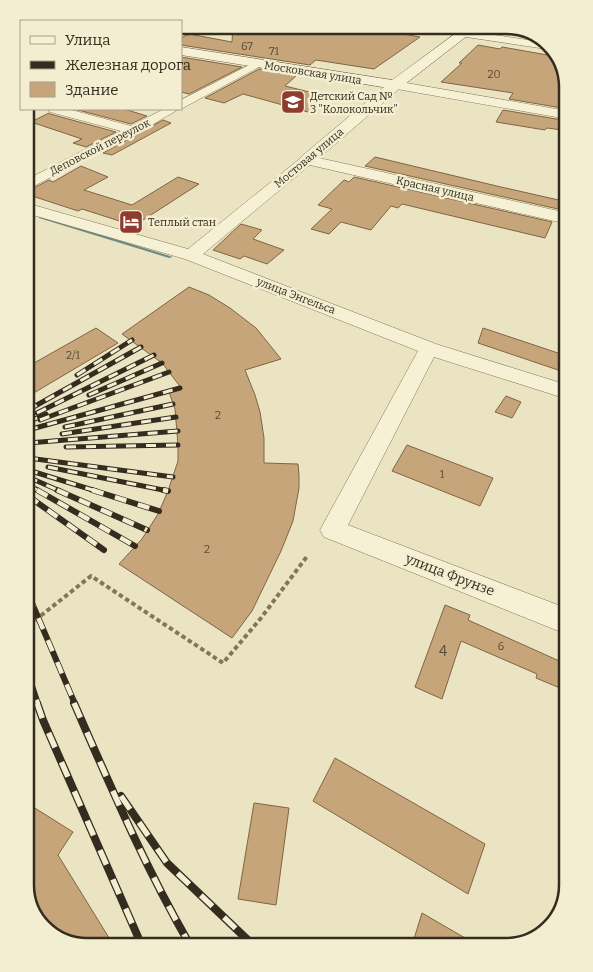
<svg xmlns="http://www.w3.org/2000/svg" width="593" height="972" viewBox="0 0 593 972" font-family="Bitter,serif">
<rect width="100%" height="100%" fill="#ebe4c2"/>
<g fill="none" stroke-linecap="round" stroke-linejoin="round">
<polygon fill="#6c8b87" fill-rule="evenodd" points="39,216 41,216 173,257 169,258 39,218"/>
</g>
<g fill="#c6a57a" stroke="#816442">
<polygon points="233,25 351,25 420,37 374,69 316,60 310,65 181,45 181,38 189,34 232,42"/>
<polygon points="478,45 500,49 502,47 559,57 562,63 562,108 509,99 513,93 441,82 462,63 459,63"/>
<polygon points="181,57 242,67 189,94 181,92"/>
<polygon points="259,69 297,75 285,86 330,97 308,112 243,94 224,103 205,98"/>
<polygon points="74,109 124,109 147,116 131,124"/>
<polygon points="503,110 562,120 562,130 547,128 545,130 496,122"/>
<polygon points="49,113 50,114 116,132 86,147 73,143 82,139 31,122"/>
<polygon points="163,120 171,123 112,155 103,153"/>
<polygon points="375,157 501,187 563,201 558,209 365,166"/>
<polygon points="81,166 108,177 84,190 132,205 178,177 199,184 140,222 138,221 132,225 82,209 78,211 26,194 26,192 49,180 53,182"/>
<polygon points="354,177 552,222 545,238 402,204 398,208 391,206 371,230 341,222 329,234 311,229 332,209 318,205 344,180 349,182"/>
<polygon points="241,224 262,230 253,239 284,250 267,264 244,256 240,259 213,250"/>
<polygon points="189,287 209,295 230,308 256,328 281,359 245,370 255,395 260,412 264,438 264,463 298,464 299,475 299,488 293,521 281,551 252,611 232,638 119,564 142,539 158,514 168,491 178,461 178,445 175,409 169,392 182,389 162,363 122,334"/>
<polygon points="96,328 118,343 27,397 27,367"/>
<polygon points="483,328 564,355 564,372 478,343"/>
<polygon points="506,396 521,402 512,418 495,412"/>
<polygon points="407,445 493,478 480,506 392,471"/>
<polygon points="445,605 470,615 468,620 566,664 567,691 536,678 537,674 461,641 442,699 415,687"/>
<polygon points="335,758 485,844 468,894 313,801"/>
<polygon points="254,803 289,808 276,905 238,899"/>
<polygon points="30,805 73,832 58,855 114,946 83,947 52,936 31,913"/>
<polygon points="422,913 472,942 413,942"/>
</g>
<g fill="none" stroke-linecap="round" stroke-linejoin="round">
<defs>
<g id="minor">
<polygon points="401,25 427,25 548,43 553,50 406,28"/>
<polygon points="257,61 261,62 263,64 261,66 181,109 181,100"/>
<polygon points="395,81 562,110 562,118 391,88 389,85 391,82"/>
<polygon points="48,109 68,109 131,126 164,109 179,109 138,133 26,190 26,180 121,131 50,112"/>
<polygon points="307,156 312,157 314,160 312,163 203,254 436,344 564,384 564,398 434,357 348,525 566,608 566,634 324,537 320,530 418,351 185,259 26,213 26,203 188,249 302,157"/>
</g>
<polygon id="tertiary" points="395,81 402,85 400,88 319,158 563,212 563,223 301,163 299,160 301,157 390,82"/>
<polygon id="secondary" points="467,25 481,25 400,88 395,89 181,55 181,47 392,80"/>
</defs>
<use href="#minor" stroke="#83765b" stroke-width="1"/>
<use href="#tertiary" stroke="#83765b" stroke-width="1"/>
<use href="#secondary" stroke="#65573e" stroke-width="1"/>
<polyline stroke="#83765b" stroke-width="4" stroke-dasharray="4.5 3" stroke-linecap="butt" points="29,625 91,576 223,663 261,618 308,555"/>
<use href="#minor" fill="#f6f1d5" fill-rule="evenodd"/>
<use href="#tertiary" fill="#f6f1d5" fill-rule="evenodd"/>
<use href="#secondary" fill="#f6f1d5" fill-rule="evenodd"/>
<defs>
<g id="rail-far2">
<polyline points="77,375 132,340"/>
<polyline points="89,395 162,363"/>
<polyline points="28,410 141,347"/>
<polyline points="37,413 154,355"/>
<polyline points="40,420 169,372"/>
<polyline points="28,422 46,414"/>
<polyline points="65,427 173,404"/>
<polyline points="28,430 180,388"/>
<polyline points="62,434 176,417"/>
<polyline points="28,443 178,431"/>
<polyline points="66,447 178,445"/>
<polyline points="28,458 173,477"/>
<polyline points="48,467 168,491"/>
<polyline points="28,470 96,491"/>
<polyline points="28,477 60,491"/>
<polyline points="28,485 39,491"/>
</g>
<g id="rail-far1">
<polyline points="37,490 135,546"/>
<polyline points="57,490 147,530"/>
<polyline points="92,490 159,511"/>
<polyline points="163,490 168,491"/>
<polyline points="28,496 104,550"/>
<polyline points="29,596 75,704"/>
<polyline points="29,677 38,704"/>
</g>
<g id="rail">
<polyline points="37,703 43,720 142,946"/>
<path d="M74,703c36,82 71,164 116,242"/>
<polyline points="121,796 167,863 253,945"/>
<polyline points="45,928 48,932"/>
</g>
</defs>
<use href="#rail-far2" stroke="#342c1e" stroke-width="5"/>
<use href="#rail-far1" stroke="#342c1e" stroke-width="6"/>
<use href="#rail" stroke="#342c1e" stroke-width="8"/>
<use href="#rail-far2" stroke="#f3eed1" stroke-width="3" stroke-dasharray="10" stroke-linecap="butt"/>
<use href="#rail-far1" stroke="#f3eed1" stroke-width="4.5" stroke-dasharray="12" stroke-linecap="butt"/>
<use href="#rail" stroke="#f3eed1" stroke-width="5.5" stroke-dasharray="16" stroke-linecap="butt"/>
</g>
<defs>
<symbol id="school-square" viewBox="-11 -11 22 22"><rect x="-9" y="-9" width="18" height="18" rx="4" fill="#8e3c2f" stroke="#f3eed1"/><path d="M0-5L7-2L0 1L-7-2ZM-4 1L0 2.5L4 1V4Q0 6-4 4Z" fill="#fff"/></symbol>
<symbol id="hotel-square" viewBox="-11 -11 22 22"><rect x="-9" y="-9" width="18" height="18" rx="4" fill="#8e3c2f" stroke="#f3eed1"/><path d="M-6-4.5h1.5V1H6V5H4.5V3h-9V5H-6ZM-4 0a1.8 1.8 0 1 1 3.6 0ZM.5 0V-2.5h3Q6-2.5 6 0Z" fill="#fff"/></symbol>
</defs>
<g fill-rule="evenodd">
<use href="#school-square" x="279" y="88" width="28" height="28"/>
<use href="#hotel-square" x="117" y="208" width="28" height="28"/>
</g>
<g text-anchor="middle" dominant-baseline="central" stroke-width="5" stroke-linejoin="round" paint-order="stroke">
<g font-size="11" fill="#584a35">
<text x="247" y="46">67</text>
<text x="274" y="51">71</text>
<text x="494" y="74">20</text>
<text x="73" y="355">2/1</text>
<text x="218" y="415">2</text>
<text x="442" y="474">1</text>
<text x="207" y="549">2</text>
<text x="501" y="646">6</text>
</g>
<g font-size="11" fill="#342c1e" stroke="#f3eed1">
<text transform="translate(313 73) rotate(9)">Московская улица</text>
<text transform="translate(100 147) rotate(-27)">Деповской переулок</text>
<text transform="translate(309 158) rotate(-40)">Мостовая улица</text>
<text transform="translate(435 189) rotate(13)">Красная улица</text>
<text transform="translate(296 296) rotate(21)">улица Энгельса</text>
</g>
<g font-size="11" fill="#342c1e" stroke="#f3eed1" text-anchor="start">
<text x="310" y="96">Детский Сад №<tspan x="310" dy="13">3 "Колокольчик"</tspan></text>
<text x="148" y="222">Теплый стан</text>
</g>
<g font-size="14" fill="#342c1e" stroke="#f3eed1">
<text transform="translate(450 575) rotate(21)">улица Фрунзе</text>
</g>
<g font-size="14" fill="#584a35">
<text x="443" y="651">4</text>
</g>
</g>
<path d="M0 0H593V972H0ZM87 34H506A53 53 0 0 1 559 87V885A53 53 0 0 1 506 938H87A53 53 0 0 1 34 885V87A53 53 0 0 1 87 34Z" fill="#f3eed1" fill-rule="evenodd"/>
<path fill="none" stroke="#342c1e" stroke-width="2.5" d="M87 34H506A53 53 0 0 1 559 87V885A53 53 0 0 1 506 938H87A53 53 0 0 1 34 885V87A53 53 0 0 1 87 34Z"/>
<rect x="20" y="20" width="162" height="90" fill="#f3eed1" stroke="#a7a089"/>
<rect x="30" y="36" width="25" height="8" fill="#f6f1d5" stroke="#a7a089"/>
<text x="65" y="45" font-size="15" fill="#342c1e">Улица</text>
<rect x="30" y="61" width="25" height="8" fill="#342c1e" stroke="#a7a089"/>
<text x="65" y="70" font-size="15" fill="#342c1e">Железная дорога</text>
<rect x="30" y="82" width="25" height="15" fill="#c6a57a" stroke="#a7a089"/>
<text x="65" y="95" font-size="15" fill="#342c1e">Здание</text>
</svg>
